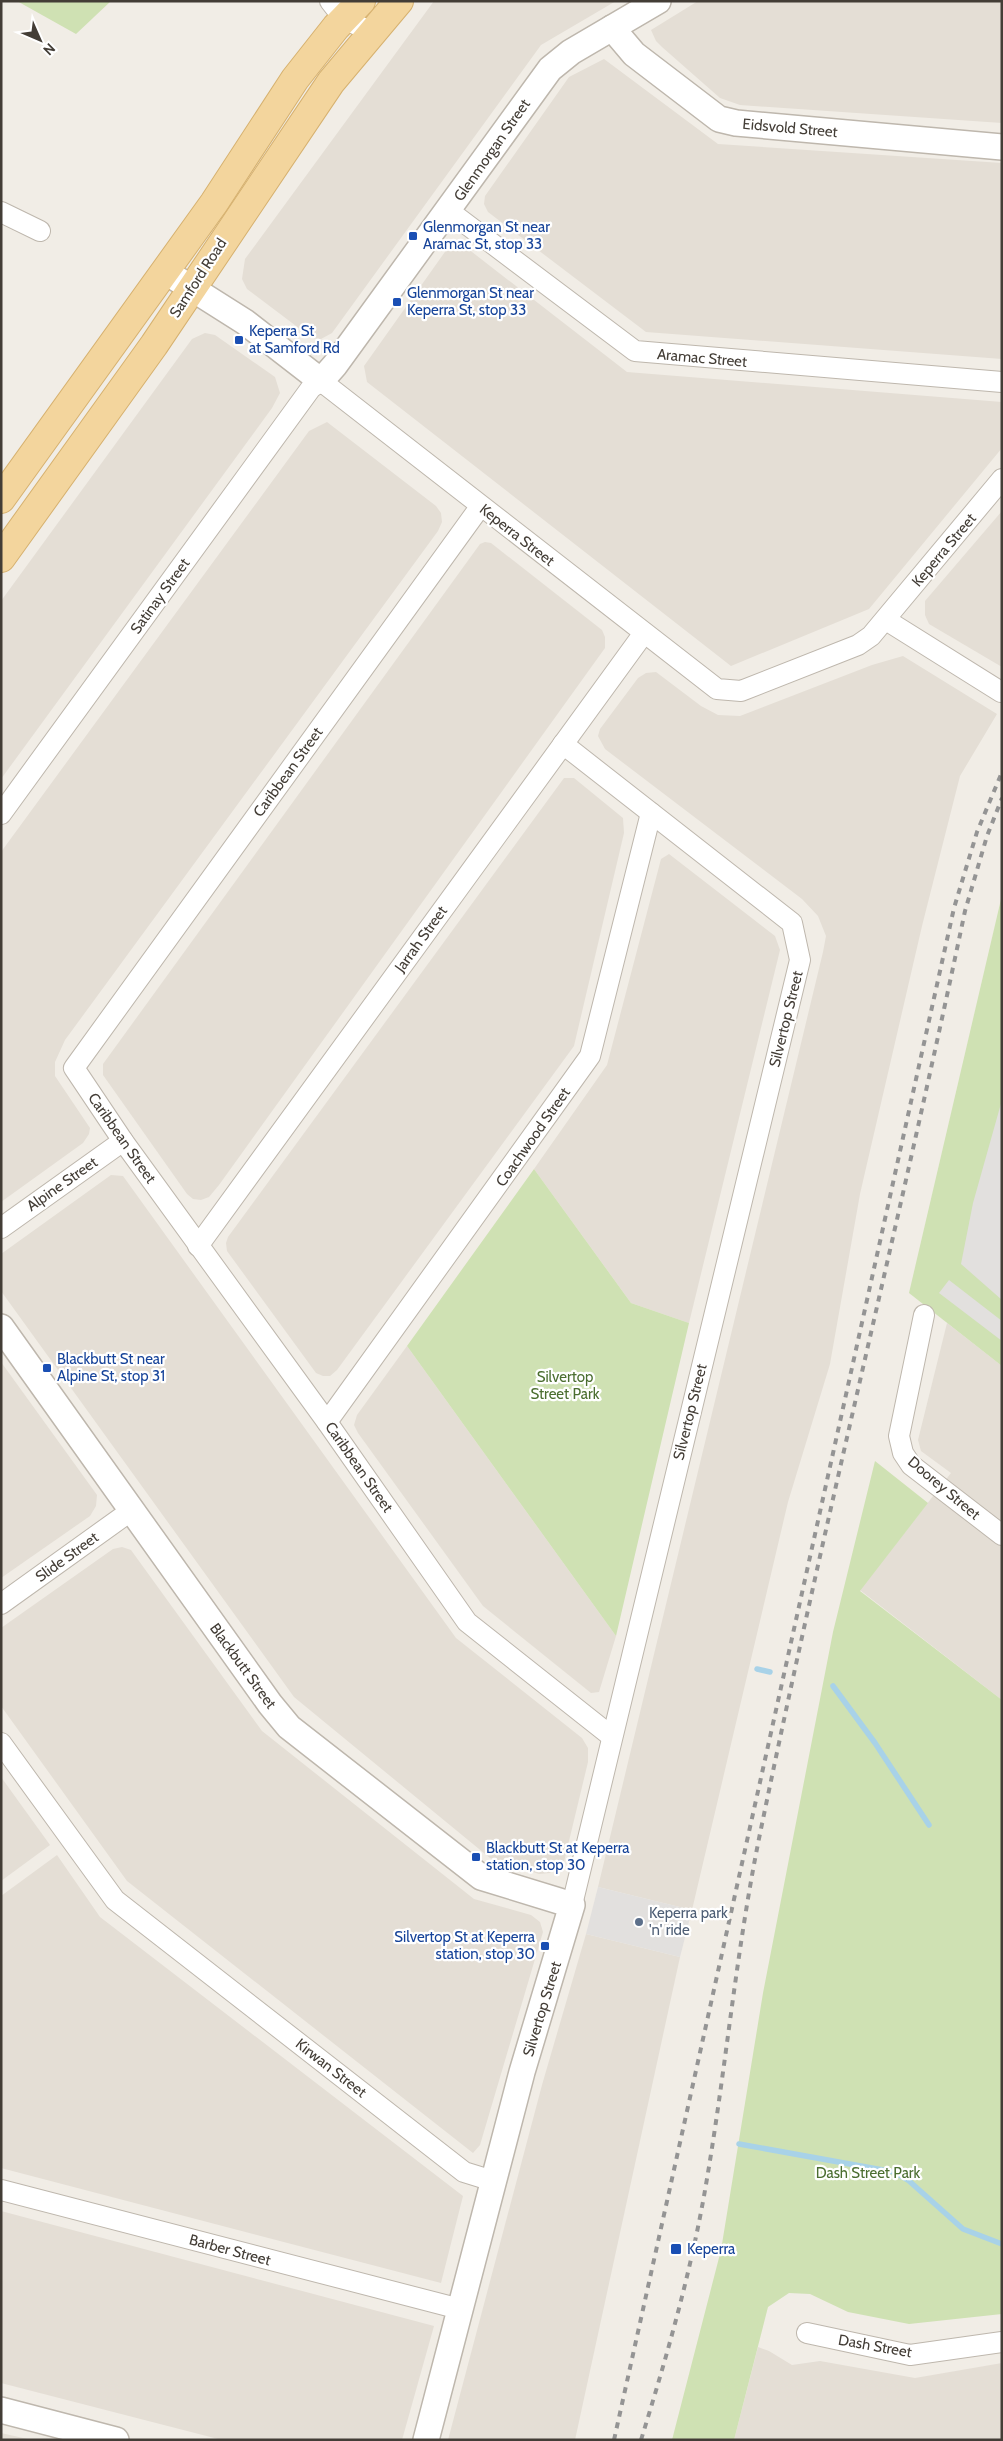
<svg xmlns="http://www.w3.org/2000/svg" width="1003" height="2441" viewBox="0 0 1003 2441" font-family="Cabin,sans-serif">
<rect width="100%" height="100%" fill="#f1ede6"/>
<g fill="#e4ded5">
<polygon points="434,1 616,1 541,45 332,333 321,339 312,338 247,289 242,279 245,259"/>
<polygon points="698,1 1002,1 1002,123 740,105 720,98 662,47 656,41 651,30"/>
<polygon points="604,59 718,144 1002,163 1002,359 646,332 488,212 484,204 485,196 569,77"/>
<polygon points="455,245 463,245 627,372 1002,402 1002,448 869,609 731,666 367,382 364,366 447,249"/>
<polygon points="205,333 215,335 275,377 280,393 272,408 1,779 1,601 192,339"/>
<polygon points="327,422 436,506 441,513 442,522 438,531 65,1040 55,1062 55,1076 90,1128 89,1134 83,1143 1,1202 1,852 309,431"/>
<polygon points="1002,511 1002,667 929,624 925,615 925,601"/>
<polygon points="485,542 491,543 602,630 605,637 605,648 219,1185 209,1197 201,1200 193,1199 187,1194 103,1075 103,1064 480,544"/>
<polygon points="903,656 997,714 960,776 922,926 860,1194 830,1364 788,1502 692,1910 598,1887 823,952 826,936 818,916 802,899 605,749 598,736 600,729 638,678 646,673 656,672 701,706 718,715 740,716 872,665"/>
<polygon points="564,778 574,778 623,818 624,833 574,1046 337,1370 330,1376 323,1376 316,1373 227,1251 226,1243 228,1237"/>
<polygon points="669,854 775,936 780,950 689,1323 631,1303 534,1169 607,1065 661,859"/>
<polygon points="111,1175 123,1176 456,1638 582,1738 588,1748 588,1762 563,1866 550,1873 539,1874 490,1858 294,1697 1,1291 1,1254"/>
<polygon points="947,1323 1002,1366 1002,1700 860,1590 951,1473 921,1451 918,1440"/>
<polygon points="407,1346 616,1636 599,1692 591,1693 483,1606 358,1433 354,1425 357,1415"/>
<polygon points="1,1362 97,1495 96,1506 90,1516 1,1578"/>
<polygon points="122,1547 131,1550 262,1731 474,1899 531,1915 540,1922 543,1932 480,2145 473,2153 127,1881 1,1706 1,1628 113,1549"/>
<polygon points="1,1777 50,1845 1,1881"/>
<polygon points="57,1855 100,1917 463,2196 441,2283 1,2168 1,1896"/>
<polygon points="586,1934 680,1957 575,2440 448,2440 542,2085"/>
<polygon points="1,2211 434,2326 402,2440 222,2440 1,2383"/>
<polygon points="758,2347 769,2351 792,2365 820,2361 915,2378 1002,2363 1002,2440 734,2440"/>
<polygon points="1,2433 32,2440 1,2440"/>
</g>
<g fill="#cfe1b3">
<polygon points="17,1 111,1 76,34"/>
<polygon points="1002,895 1002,1366 909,1293"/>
<polygon points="534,1169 631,1303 689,1323 616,1636 407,1346"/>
<polygon points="875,1461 928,1503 860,1591 1002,1700 1002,2314 909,2324 848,2312 810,2294 789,2293 768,2307 734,2440 672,2440 721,2250 763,1993 833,1632"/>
</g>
<g fill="#e2e0de">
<polygon points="1002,1100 1002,1300 961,1264 973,1203"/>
<polygon points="949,1280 1002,1321 1002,1341 939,1293"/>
<polygon points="598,1887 692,1910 680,1957 586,1934"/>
</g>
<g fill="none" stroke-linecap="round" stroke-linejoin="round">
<g stroke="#a8d2e8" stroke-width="5.5">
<polyline points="757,1669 770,1672"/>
<polyline points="833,1686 875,1743 929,1825"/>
<polyline points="739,2144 894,2172 908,2180 963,2229 1002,2244"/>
</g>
<defs>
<g id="minor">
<polyline points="330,1 344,19 372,32"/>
<polyline points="449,211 635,351 1002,382"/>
<polyline points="1,212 40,231"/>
<polyline points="480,507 74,1068 123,1141 327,1422 467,1622 611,1736"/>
<polyline points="886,620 1001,692"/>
<polyline points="563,744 792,923 800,960 572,1905"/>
<polyline points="1,814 311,388 321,381 717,689 741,691 858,645 871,636 1002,479"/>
<polyline points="1,1228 123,1141"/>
<polyline points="198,1246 644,633"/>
<polyline points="924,1315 899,1436 903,1453 911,1465 1002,1535"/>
<polyline points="327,1422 590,1056 651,813"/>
<polyline points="1,1604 132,1510"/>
<polyline points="1,1743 115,1900 464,2172 493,2181"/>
<polyline points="1,2190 460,2309"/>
<polyline points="807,2333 910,2355 1002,2342"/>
</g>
<g id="tertiary">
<polyline points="612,28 634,54 719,119 736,123 1002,147"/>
<polyline points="166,272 245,322 321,381 335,365 550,69 571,52 658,1"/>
<polyline points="1,1327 270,1704 289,1727 481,1877 572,1905 522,2072 426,2440"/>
<polyline points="1,2410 116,2440"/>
</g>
<g id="primary">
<polyline points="1,499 214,203 295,79 336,27 361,1"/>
<polyline points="1,558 154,345 331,82 399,1"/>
</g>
</defs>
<use href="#minor" stroke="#beb7ad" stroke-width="22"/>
<use href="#tertiary" stroke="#beb7ad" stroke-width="28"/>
<use href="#primary" stroke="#d6b16f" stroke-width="30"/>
<use href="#minor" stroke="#fff" stroke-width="20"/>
<use href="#tertiary" stroke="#fff" stroke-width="25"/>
<use href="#primary" stroke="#f3d59d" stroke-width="28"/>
<g stroke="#949494" stroke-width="4" stroke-dasharray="6 6" stroke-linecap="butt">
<polyline points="614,2440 954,908 977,832 1002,772"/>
<path d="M641,2440c25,-81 48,-161 63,-244 22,-124 32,-249 58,-372 63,-306 139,-608 203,-913l22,-75 15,-38"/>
</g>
</g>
<g fill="#1a4fb4" stroke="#fff" stroke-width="2">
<rect x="408" y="231" width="10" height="10" rx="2.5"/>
<rect x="392" y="297" width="10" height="10" rx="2.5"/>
<rect x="234" y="335" width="10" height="10" rx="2.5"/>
<rect x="42" y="1363" width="10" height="10" rx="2.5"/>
<rect x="471" y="1852" width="10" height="10" rx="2.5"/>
<rect x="540" y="1941" width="10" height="10" rx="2.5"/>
<rect x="670" y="2243" width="12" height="12" rx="2.5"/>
</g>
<circle fill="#5c6f8a" stroke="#fff" stroke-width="2" cx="639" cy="1922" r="5"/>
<g text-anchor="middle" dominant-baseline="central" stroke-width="4.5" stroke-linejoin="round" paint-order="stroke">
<g font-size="15" fill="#433d36" stroke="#fff">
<text transform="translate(790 128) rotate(5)">Eidsvold Street</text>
<text transform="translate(492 150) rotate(-55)">Glenmorgan Street</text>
<text transform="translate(198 278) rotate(-57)">Samford Road</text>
<text transform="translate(702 358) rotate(5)">Aramac Street</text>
<text transform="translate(517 535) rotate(38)">Keperra Street</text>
<text transform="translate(944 550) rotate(-50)">Keperra Street</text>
<text transform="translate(160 596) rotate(-54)">Satinay Street</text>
<text transform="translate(288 772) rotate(-54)">Caribbean Street</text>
<text transform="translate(421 939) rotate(-54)">Jarrah Street</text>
<text transform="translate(786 1019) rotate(-76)">Silvertop Street</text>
<text transform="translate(533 1137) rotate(-55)">Coachwood Street</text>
<text transform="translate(122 1138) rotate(55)">Caribbean Street</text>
<text transform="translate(62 1184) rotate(-35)">Alpine Street</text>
<text transform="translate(690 1412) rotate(-76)">Silvertop Street</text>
<text transform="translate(359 1467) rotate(55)">Caribbean Street</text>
<text transform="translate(944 1488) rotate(40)">Doorey Street</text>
<text transform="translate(67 1557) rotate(-36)">Slide Street</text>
<text transform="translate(243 1666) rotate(54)">Blackbutt Street</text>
<text transform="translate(542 2009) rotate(-73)">Silvertop Street</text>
<text transform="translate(331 2068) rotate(38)">Kirwan Street</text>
<text transform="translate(230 2250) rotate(15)">Barber Street</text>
<text transform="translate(875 2346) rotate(10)">Dash Street</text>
</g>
<g font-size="15" fill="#164399" stroke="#fff" text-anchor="start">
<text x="423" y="227">Glenmorgan St near<tspan x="423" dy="17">Aramac St, stop 33</tspan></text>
<text x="407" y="293">Glenmorgan St near<tspan x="407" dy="17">Keperra St, stop 33</tspan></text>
<text x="249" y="331">Keperra St<tspan x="249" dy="17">at Samford Rd</tspan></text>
<text x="57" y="1359">Blackbutt St near<tspan x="57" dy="17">Alpine St, stop 31</tspan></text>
<text x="486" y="1848">Blackbutt St at Keperra<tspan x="486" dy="17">station, stop 30</tspan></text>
<text x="535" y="1937" text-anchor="end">Silvertop St at Keperra<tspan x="535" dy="17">station, stop 30</tspan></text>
<text x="687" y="2249">Keperra</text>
</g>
<g font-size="15" fill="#4b6e30" stroke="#fff">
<text x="565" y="1377">Silvertop<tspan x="565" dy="17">Street Park</tspan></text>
<text x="868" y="2173">Dash Street Park</text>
</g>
<g font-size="15" fill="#4e5e75" stroke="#fff" text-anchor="start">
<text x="649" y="1913">Keperra park<tspan x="649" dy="17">'n' ride</tspan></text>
</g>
</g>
<rect width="1003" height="2441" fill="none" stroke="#433d36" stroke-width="5"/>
<g transform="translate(40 40) rotate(135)" stroke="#ffffff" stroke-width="4" paint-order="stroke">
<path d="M0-4L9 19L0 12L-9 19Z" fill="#433d36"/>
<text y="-8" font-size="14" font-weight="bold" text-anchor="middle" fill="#433d36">N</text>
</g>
</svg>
